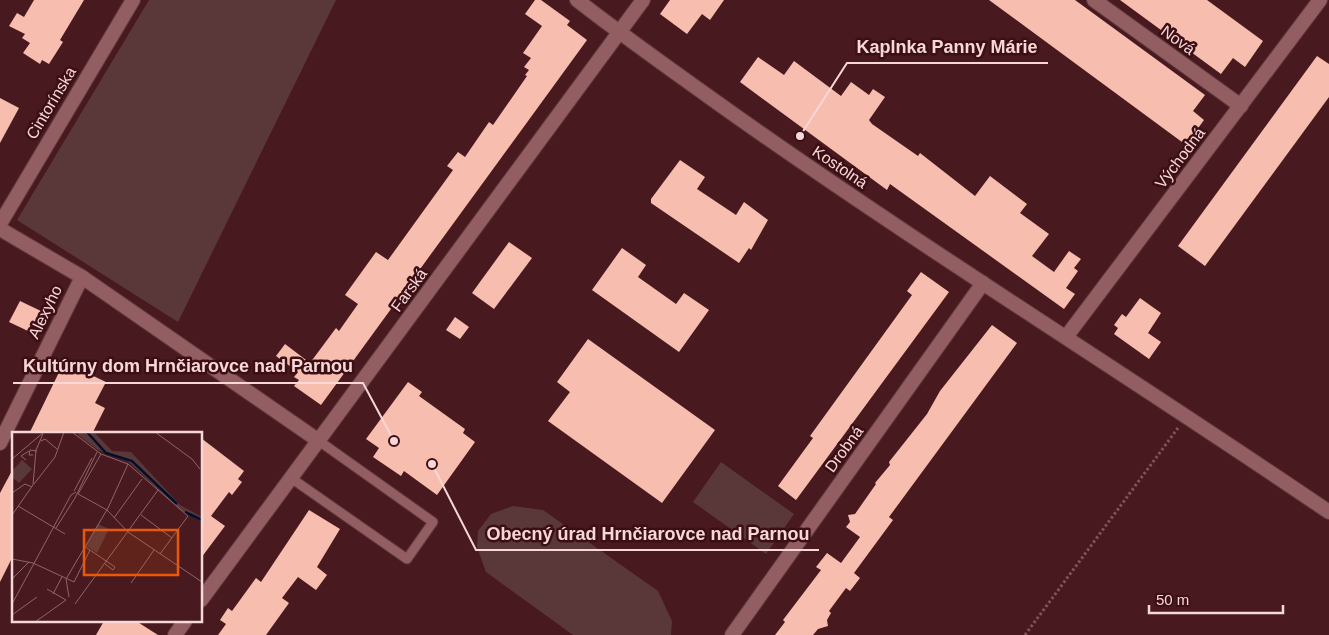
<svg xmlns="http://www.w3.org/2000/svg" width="1329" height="635" viewBox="0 0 1329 635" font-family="Arial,sans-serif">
<rect width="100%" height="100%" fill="#481a1f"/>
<g fill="#5a383a">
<polygon points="149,0 336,0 178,322 17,220"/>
<polygon points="721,462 794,514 766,554 693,502"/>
<polygon points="513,506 543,510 658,591 672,621 671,635 573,635 486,572 477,547 478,531 491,514"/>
</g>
<g fill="#f7bdae">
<polygon points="34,0 84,0 60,40 63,42 49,64 42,60 40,64 23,53 30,43 22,38 25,34 9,26 17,13 24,17"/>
<polygon points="535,0 541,0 570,21 567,25 587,40 321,405 294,386 299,380 294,377 298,372 276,356 285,344 310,363 336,328 339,331 358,304 345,295 376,252 388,260 453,170 447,166 458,152 465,157 489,122 493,125 527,76 525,75 529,70 524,67 531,58 523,53 542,26 525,14"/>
<polygon points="670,0 724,0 710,20 702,14 687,34 660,14"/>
<polygon points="989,0 1075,0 1205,95 1193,111 1204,120 1186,145"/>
<polygon points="1120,0 1207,0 1263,41 1245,67 1233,58 1221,74"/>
<polygon points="1317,56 1329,64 1329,97 1205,266 1178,246"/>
<polygon points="758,57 784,75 794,61 841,96 851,82 869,95 873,89 885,97 869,120 872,124 918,156 920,153 975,196 990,176 1027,204 1020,213 1049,234 1032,256 1054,272 1069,251 1081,259 1074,268 1078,271 1066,288 1075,294 1064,309 890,184 887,190 740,82"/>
<polygon points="0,98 19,108 0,143"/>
<polygon points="680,160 705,177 697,189 736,215 744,202 768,220 751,250 749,248 739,263 651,203 651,199"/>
<polygon points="509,242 532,258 494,309 472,293"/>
<polygon points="622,248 646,265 638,277 676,304 684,293 709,310 679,352 592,290"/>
<polygon points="921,272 949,292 796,500 778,486 813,438 810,436 912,295 907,291"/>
<polygon points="1140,298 1161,313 1148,333 1161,342 1149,359 1114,334 1118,328 1114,325 1122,314 1126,317"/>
<polygon points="20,301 41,311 35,324 32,322 28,331 9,322"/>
<polygon points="455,317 469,327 460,339 446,330"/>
<polygon points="992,325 1017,343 889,517 893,520 854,573 860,578 850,591 846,588 829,611 831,613 827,620 828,626 818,629 813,635 775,635 785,622 783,620 821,570 816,567 827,553 841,563 860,537 846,527 850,522 848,515 855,514 876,484 875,483 890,465 889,462 927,414 940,391"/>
<polygon points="588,339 715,430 662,503 548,421 570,392 557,382"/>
<polygon points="64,362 106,382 95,403 105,408 92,434 29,434"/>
<polygon points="408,382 422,392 419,396 465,429 463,433 475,442 437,495 404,471 401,476 373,457 379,448 366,439"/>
<polygon points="201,438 244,471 238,479 242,482 232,495 229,492 211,516 225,526 201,558"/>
<polygon points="14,467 14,554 0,582 0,493"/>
<polygon points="309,510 340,529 317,567 327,575 316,590 298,577 282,598 289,603 266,635 218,635 226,624 220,620 228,608 232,611 256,578 261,582"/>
<polygon points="104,621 136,621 158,635 96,635"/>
</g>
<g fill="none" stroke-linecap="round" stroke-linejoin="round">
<defs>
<polyline id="service" points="291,478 407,559 433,522 319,441"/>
<g id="minor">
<path d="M577,0c54,42 110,81 166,121 192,135 392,259 586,391"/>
<polyline points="1094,0 1241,106"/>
<polyline points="0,224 133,0"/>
<polyline points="0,229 82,277 319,441"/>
<polyline points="1066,337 1320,0"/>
<polyline points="0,443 82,277"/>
<polyline points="201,600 643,0"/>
<polyline points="175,635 185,621"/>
<polyline points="732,635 983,283"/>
</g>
</defs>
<use href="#service" stroke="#60393e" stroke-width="11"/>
<use href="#minor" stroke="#60393e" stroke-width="16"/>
<polyline stroke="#7f5559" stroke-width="3" stroke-dasharray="2.5 2.5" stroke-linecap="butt" points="1025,635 1178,428"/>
<use href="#service" stroke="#935e61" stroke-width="9"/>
<use href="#minor" stroke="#935e61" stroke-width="14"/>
</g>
<g text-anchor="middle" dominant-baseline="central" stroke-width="5" stroke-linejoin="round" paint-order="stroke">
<g font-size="16" fill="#f7d7d8" stroke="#3c0f15">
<text transform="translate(1178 40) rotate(36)">Nová</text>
<text transform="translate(51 103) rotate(-59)">Cintorínska</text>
<text transform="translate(1180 158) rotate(-53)">Východná</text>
<text transform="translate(840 167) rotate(34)">Kostolná</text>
<text transform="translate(409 290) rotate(-54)">Farská</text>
<text transform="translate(45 312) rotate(-64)">Alexyho</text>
<text transform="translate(844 449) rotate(-54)">Drobná</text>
</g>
</g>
<g transform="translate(12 432)">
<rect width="190" height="190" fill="#481a1f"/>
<path d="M68,0h14l18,19 19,1 49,53 22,12v5l-22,-12 -51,-48 -31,-12 -20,-15zM10,28l10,9 -13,14 -7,-6v-6zM86,92l11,5 -12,24 -11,-7z" fill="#5a383a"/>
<path fill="none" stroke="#000f2c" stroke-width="2.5" d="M75,0l19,21 26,8 45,43M173,80l17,8"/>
<path fill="none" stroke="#8e6669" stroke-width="1" d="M60,0l29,22 27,10 60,52 -28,38M143,0l37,27 8,10M29,9l4,-2 12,10M89,22l-23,40 29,16 21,22 74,50M21,23h-4l1,-5 7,1M0,27l32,-27M14,28l-5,-4 8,-5M22,52l21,-27 9,-25M62,59l18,-33M0,61l13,-9 7,3M6,74l47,28M0,83l21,-30 3,-35 7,-16M129,83l31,23M102,86l28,-39M44,96l19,-30 22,-46M72,114l31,21 -2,3 -8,-6M0,127l21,4 41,19 16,-32M0,147l17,-17M54,147l42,-71 20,-44M54,147l3,18M119,151l23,-33M35,157l19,11M41,162l9,-17M0,172l59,-109 5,-3M63,172l83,-114M0,183l25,-18M23,190l31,-22"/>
<path fill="#e8590c" fill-opacity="0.15" stroke="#e8590c" stroke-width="2.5" d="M72,98h94v45h-94z"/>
<rect width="190" height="190" fill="none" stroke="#f7d7d8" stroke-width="2.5"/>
</g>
<path fill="none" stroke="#f7d7d8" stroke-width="2" d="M800 136L847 63H1048M394 441L363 383H13M432 464L476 550H819"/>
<g fill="#f7d7d8" stroke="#3c0f15" stroke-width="2">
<circle cx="800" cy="136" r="5"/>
<circle cx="394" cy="441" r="5"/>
<circle cx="432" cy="464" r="5"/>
</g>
<g font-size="18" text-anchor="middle" font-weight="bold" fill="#f7d7d8" stroke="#3c0f15" stroke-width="5" stroke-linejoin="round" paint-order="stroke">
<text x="947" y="53">Kaplnka Panny Márie</text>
<text x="188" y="372">Kultúrny dom Hrnčiarovce nad Parnou</text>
<text x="648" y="540">Obecný úrad Hrnčiarovce nad Parnou</text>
</g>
<path d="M1149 605v8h134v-8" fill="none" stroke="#f7d7d8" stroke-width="2.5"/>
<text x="1156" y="605" font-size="15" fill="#f7d7d8" stroke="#3c0f15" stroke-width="4" paint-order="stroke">50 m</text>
</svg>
